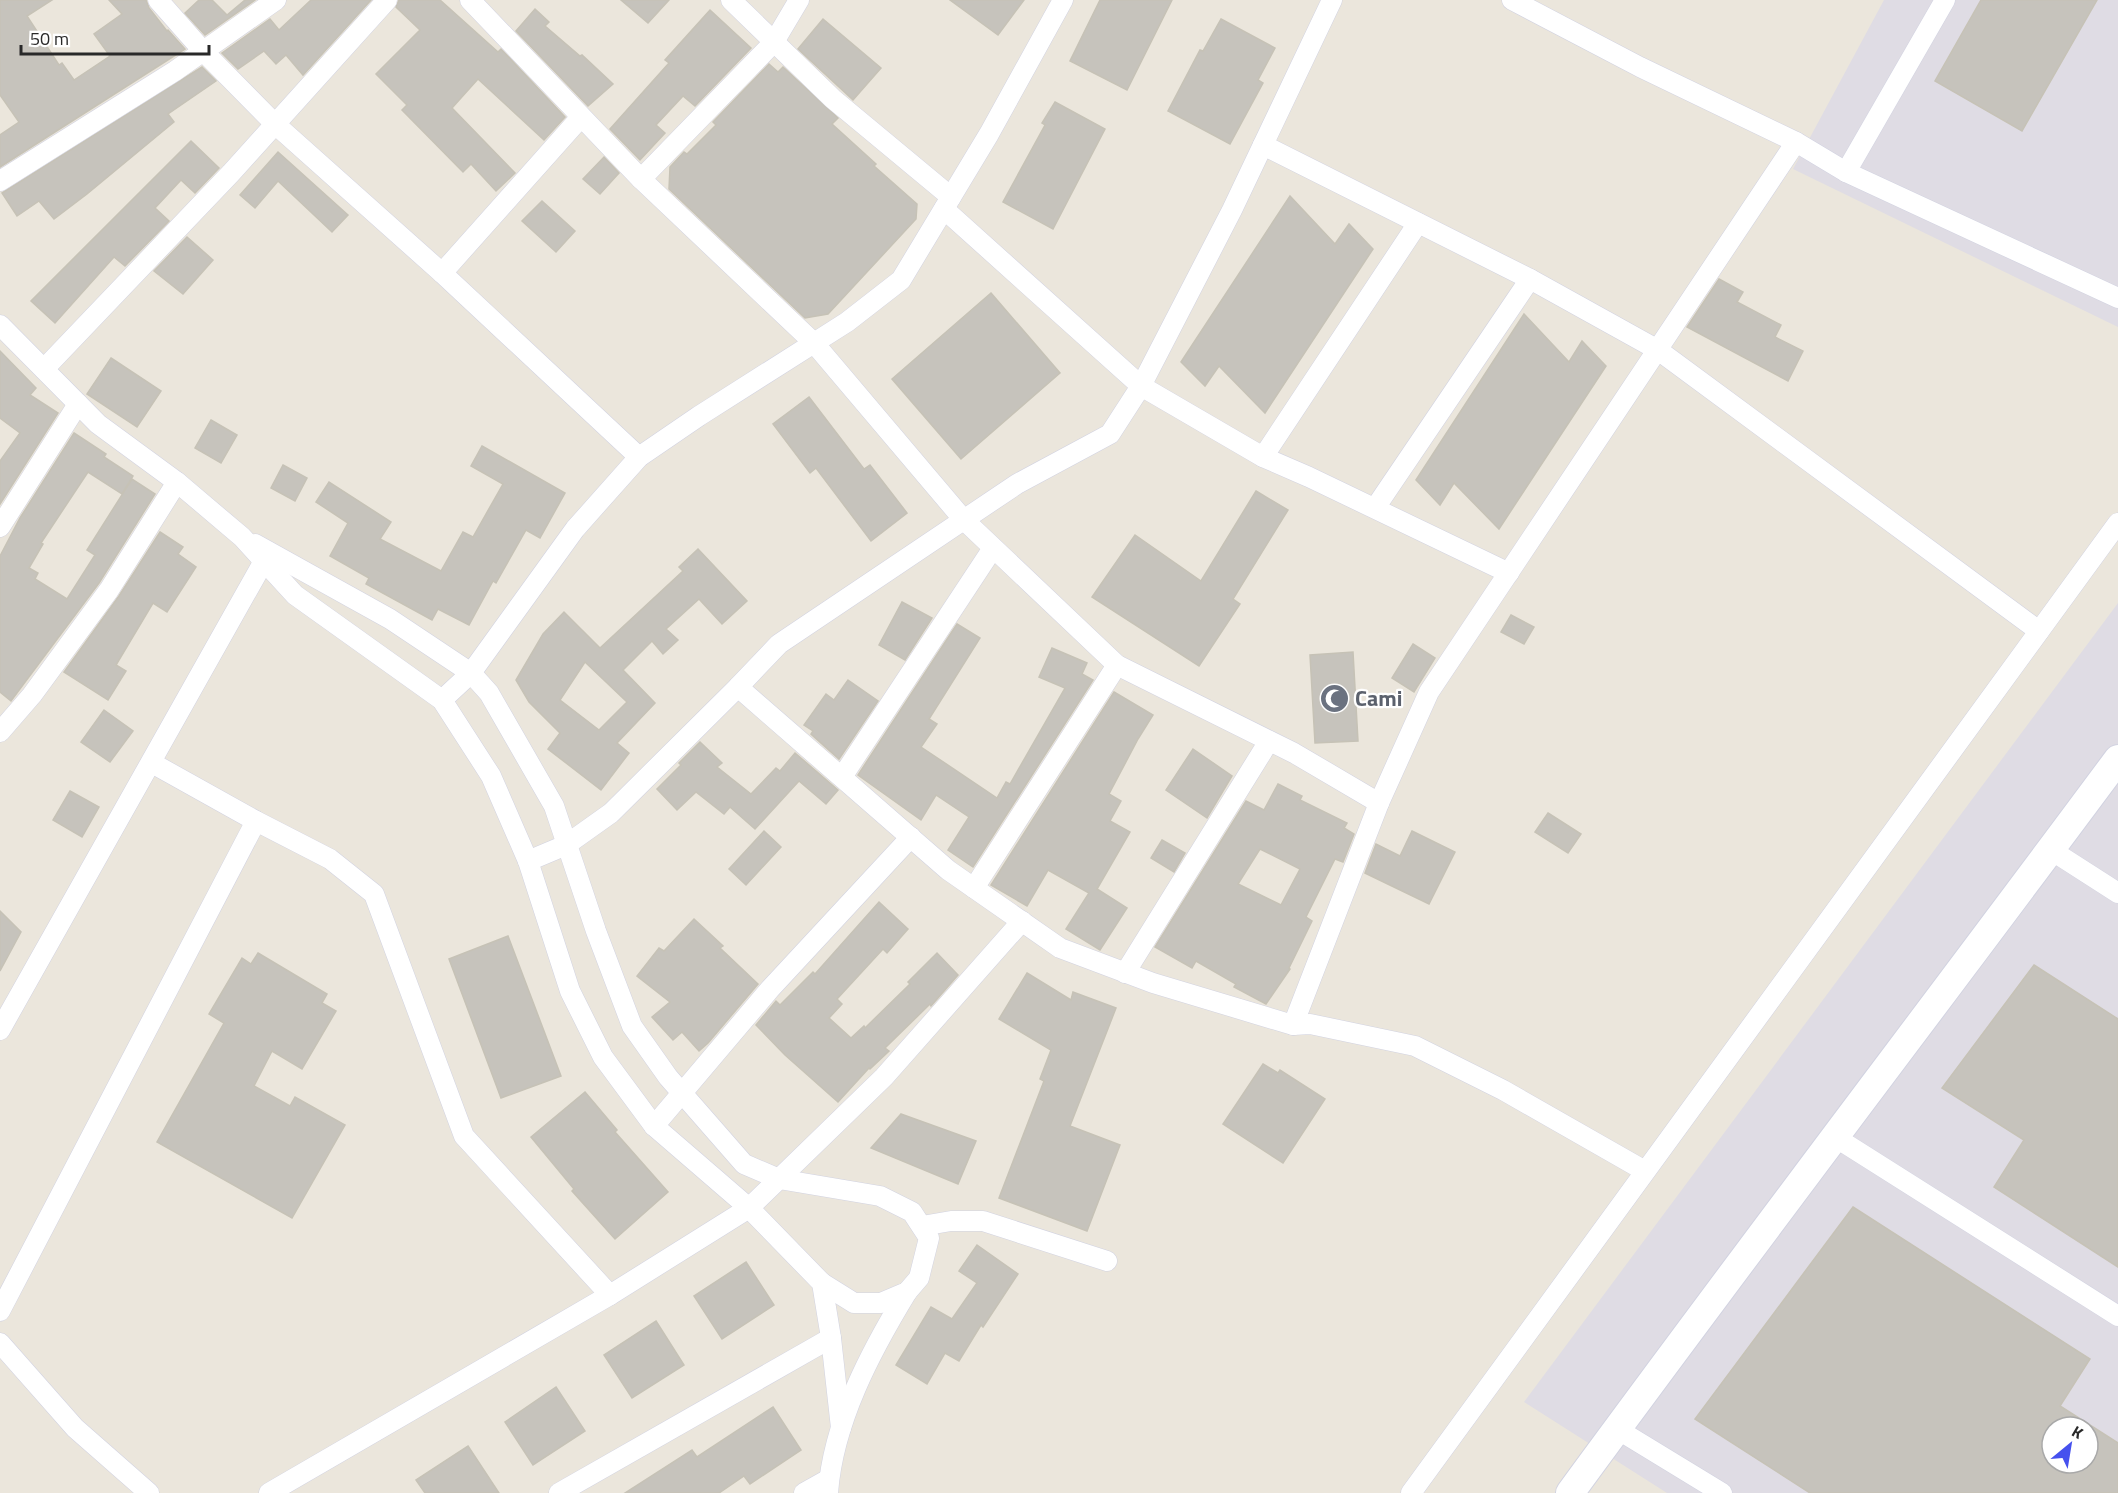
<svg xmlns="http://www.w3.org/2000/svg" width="2118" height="1493" viewBox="0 0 2118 1493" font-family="'Titillium Web',sans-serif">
<rect width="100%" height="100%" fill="#ebe6dc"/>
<g fill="#dfdce4" fill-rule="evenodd">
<polygon points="1884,0 2118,0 2118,327 1793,169"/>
<path d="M2118,603v890h-451l-143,-91zM2052,1427h36v36h-36z"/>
</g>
<g fill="#c6c3bc" stroke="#c6c2b6" stroke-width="1.5" fill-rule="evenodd">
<polygon points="0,0 52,0 27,16 59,65 62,63 74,80 110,56 94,34 122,14 109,0 146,0 149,8 167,31 168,30 185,49 0,167 0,135 19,122 0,95"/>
<polygon points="199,0 212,0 227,15 245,0 255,0 205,35 185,13"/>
<polygon points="311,0 371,0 303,75 286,55 276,64 264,51 238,69 222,53 270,19 279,30"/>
<polygon points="399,0 440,0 498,52 501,49 565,117 544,140 478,79 452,108 515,173 496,191 471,164 463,172 402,110 407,105 376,74 420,30 396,7"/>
<polygon points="621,0 669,0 648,23"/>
<polygon points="950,0 1024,0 998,35"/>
<polygon points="1100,0 1172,0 1127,90 1070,61"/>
<polygon points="1981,0 2097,0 2022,131 1935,81"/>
<polygon points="535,9 549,22 545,26 580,56 582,55 613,84 588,106 516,31"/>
<polygon points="710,10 751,48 695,106 683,96 656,125 665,133 640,160 610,129 669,63 665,60"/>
<polygon points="823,19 881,68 853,100 798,49"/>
<polygon points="1221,19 1275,48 1258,80 1263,83 1230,144 1168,111 1200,50 1203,51"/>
<polygon points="769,64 778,72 783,67 838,118 832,124 876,164 874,166 917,204 916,219 828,314 805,318 669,189 670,167 684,152 687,154 716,125 713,122"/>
<polygon points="202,67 216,81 168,114 174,122 87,194 54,219 39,201 17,216 2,193"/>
<polygon points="1055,102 1105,129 1053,229 1003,202 1045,125 1042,123"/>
<polygon points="191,141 219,168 195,193 181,180 155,208 169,221 125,266 114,257 55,323 31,301"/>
<polygon points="278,152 348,215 332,232 278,181 255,208 240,195"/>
<polygon points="604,157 619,173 600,194 583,179"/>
<polygon points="1290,196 1335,244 1349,224 1373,249 1265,413 1219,366 1205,386 1181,362"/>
<polygon points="542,201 575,231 556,252 522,221"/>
<polygon points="187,237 213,260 183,294 154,271"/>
<polygon points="1719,279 1743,292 1737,302 1781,325 1775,337 1803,351 1788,381 1687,327"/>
<polygon points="991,293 1060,373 961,459 892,379"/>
<polygon points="1524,314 1569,362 1582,341 1606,366 1499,529 1454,483 1440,505 1416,480"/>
<polygon points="0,351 36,388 30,395 58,413 0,504 0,461 20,433 0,418"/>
<polygon points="111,358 161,391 137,427 87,394"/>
<polygon points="809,397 864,469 870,465 907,513 871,541 816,468 810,473 773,424"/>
<polygon points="211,420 237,435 221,463 195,448"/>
<polygon points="74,433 106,454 104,457 133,476 122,494 88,472 41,543 43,544 29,568 38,573 35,579 67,599 95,555 87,550 132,479 155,494 99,583 11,701 0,692 0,556 20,518"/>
<polygon points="482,446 565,493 540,538 526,530 496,583 493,581 469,625 438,609 432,620 366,584 369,578 330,556 348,523 316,502 329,482 391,522 380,539 441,571 463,532 473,537 503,484 471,466"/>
<polygon points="283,465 307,478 295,501 271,488"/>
<polygon points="1256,491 1288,510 1233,599 1240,604 1199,666 1092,597 1135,535 1201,581"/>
<polygon points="160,532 183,547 178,554 196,567 167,612 153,603 116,665 126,671 108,700 64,672 119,596"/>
<path d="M698,549l49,52 -25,23 -23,-25 -33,30 12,11 -15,14 -11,-13 -29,29 32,33 -38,40 12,10 -28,37 -53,-41 12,-16 -31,-31 -13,-22 27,-46 21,-22 36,36 83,-77 -4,-4zM585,662l42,40 -28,28 -39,-30z"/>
<polygon points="902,602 932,618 905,660 879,645"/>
<polygon points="1511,615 1534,627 1524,644 1501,632"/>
<polygon points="957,624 980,638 929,719 937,724 921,747 997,798 1006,782 1010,784 1065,688 1039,677 1052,648 1087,663 1082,674 1093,680 973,867 948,850 969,817 936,795 921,820 858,775"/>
<polygon points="1413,644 1435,658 1414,692 1392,678"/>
<polygon points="1353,652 1358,741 1315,743 1310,655"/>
<polygon points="848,680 878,701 839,759 811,734 813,731 804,725 826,694 834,700"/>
<polygon points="1114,692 1153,715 1138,739 1109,794 1121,801 1110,821 1130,832 1097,889 1127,908 1100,950 1066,929 1089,893 1048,870 1027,906 991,885"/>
<polygon points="104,710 133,731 110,762 81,742"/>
<polygon points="700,742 722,763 717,767 751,794 776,768 780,771 795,753 838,790 826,804 799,781 755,829 730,807 724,814 696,792 677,810 657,789 681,765 679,763"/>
<polygon points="1193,749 1232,776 1207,818 1166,790"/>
<path d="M1278,784l24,12 -2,4 47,23 -3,5 10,6 -11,28 -8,-3 -29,58 6,4 -23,47 1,1 -24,35 -32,-17 2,-3 -40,-23 -4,7 -37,-21 91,-146 18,9zM1260,849l40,20 -19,36 -43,-21z"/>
<polygon points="70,791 99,807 82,837 53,820"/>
<polygon points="1548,813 1581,834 1568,853 1535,832"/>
<polygon points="764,831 781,847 746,885 729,869"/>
<polygon points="1412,831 1455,852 1429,904 1365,873 1376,844 1400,856"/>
<polygon points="1162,840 1185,853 1174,872 1151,858"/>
<polygon points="879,902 908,929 887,953 883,949 837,999 842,1004 829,1018 851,1038 864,1026 865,1028 910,984 908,982 937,953 958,975 931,1006 930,1004 885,1048 889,1051 870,1069 869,1068 838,1102 785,1055 756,1025 776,1001 780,1005 813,972 815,974"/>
<polygon points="0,911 21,932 0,971"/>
<polygon points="694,919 723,946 720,948 758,984 708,1043 699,1051 682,1032 673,1040 652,1017 670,1002 637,976 659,948 664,951"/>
<polygon points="508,936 561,1076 501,1098 449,959"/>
<polygon points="258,953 327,994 322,1003 336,1011 302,1069 272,1051 254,1086 290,1106 295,1097 345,1125 292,1218 157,1142 224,1023 209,1014 242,958 251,964"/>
<polygon points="2034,965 2118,1019 2118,1267 1994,1187 2024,1140 1942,1088"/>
<polygon points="1027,973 1071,1000 1073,992 1116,1008 1070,1126 1120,1145 1087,1231 999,1198 1044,1081 1040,1079 1051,1050 999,1019"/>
<polygon points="1263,1064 1278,1073 1280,1070 1325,1099 1283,1163 1223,1124"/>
<polygon points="585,1092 617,1130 615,1132 668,1192 615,1239 572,1191 574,1189 531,1137"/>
<polygon points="901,1114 976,1141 958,1184 871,1148"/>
<path d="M1853,1207l237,152 -30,47 58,37v50h-308l-115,-74zM2052,1427h36v36h-36z"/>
<polygon points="977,1245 1018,1274 983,1327 981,1325 959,1361 945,1353 927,1384 896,1365 931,1307 952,1319 977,1283 959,1271"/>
<polygon points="746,1262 774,1305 722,1339 694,1296"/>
<polygon points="656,1321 684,1365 632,1398 604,1355"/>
<polygon points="556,1387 585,1431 533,1465 505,1422"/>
<polygon points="773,1407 801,1450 750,1484 744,1476 719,1493 625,1493 692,1450 697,1457"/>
<polygon points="468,1446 499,1493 425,1493 416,1480"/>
</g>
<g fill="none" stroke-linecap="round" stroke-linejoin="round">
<defs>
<g id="minor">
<polyline points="158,0 203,51 275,124 442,273"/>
<polyline points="470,0 641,179"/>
<polyline points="731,0 833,99 951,197"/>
<polyline points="799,0 774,42 641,179 814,343 963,519 1117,665 1294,753 1379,803"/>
<polyline points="1512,0 1640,67 1796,142 1846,172 2118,298"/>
<polyline points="581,117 442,273 639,457"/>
<polyline points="1263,145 1530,279 1658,350 2039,631"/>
<polyline points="1846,172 1945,0"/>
<polyline points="0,181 175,71 276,0"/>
<polyline points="944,209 1141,386 1263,457 1309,477 1509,573"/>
<polyline points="0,325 98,424 177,482 242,537 295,595 442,700 491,776 528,861 570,991 603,1057 654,1126 749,1208 822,1283 831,1338 841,1428"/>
<polyline points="44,369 231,173 387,0"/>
<polyline points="1263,457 1418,223"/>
<polyline points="1375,508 1530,279"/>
<polyline points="0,527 78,404"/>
<polyline points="255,544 390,619 471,673 489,693 554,806 596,931 632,1026 668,1077 744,1164 779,1179 880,1196 912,1212 929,1238 919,1278 907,1292 881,1303 854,1303 822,1283"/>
<polyline points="738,687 948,870 1060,948 1153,983 1293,1025 1310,1024 1415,1046 1503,1090 1645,1171"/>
<polyline points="442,700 471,673 575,529 639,457 699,416 847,322 901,280 989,134 1063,0"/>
<polyline points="0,732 32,695 109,590 177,482"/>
<polyline points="152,763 256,821 330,859 374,894 464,1136 610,1295 749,1208 884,1077 1022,921"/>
<polyline points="842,777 993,548"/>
<polyline points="2051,850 2118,893"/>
<polyline points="528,861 566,845 611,813 738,687 779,644 1017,484 1110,434 1141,386 1232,210 1332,0"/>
<polyline points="974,888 1117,665"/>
<polyline points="1125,973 1269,741"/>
<polyline points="1293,1025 1379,803 1429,692 1796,142"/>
<polyline points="0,1030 264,561"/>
<polyline points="654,1126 770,989 911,837"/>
<polyline points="1835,1137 2118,1316"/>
<polyline points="922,1226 951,1221 983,1221 1107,1261"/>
<polyline points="0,1311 256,821"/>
<polyline points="0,1343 75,1428 149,1493"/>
<polyline points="1617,1429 1722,1493"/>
<polyline points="269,1493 610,1295"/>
<polyline points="559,1493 831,1338"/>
<polyline points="804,1493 829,1479"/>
<path d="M828,1493c5,-71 43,-142 79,-201"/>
<polyline points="1411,1493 2118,523"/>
</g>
<path id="secondary" d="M1570,1493c180,-246 366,-489 548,-734"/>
</defs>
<use href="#minor" stroke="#d2d3e1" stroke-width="21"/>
<use href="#secondary" stroke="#d2d3e1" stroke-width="30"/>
<use href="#minor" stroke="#fff" stroke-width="20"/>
<use href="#secondary" stroke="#fff" stroke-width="28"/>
</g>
<defs>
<symbol id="mosque-disc" viewBox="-11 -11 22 22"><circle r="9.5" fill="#6b7280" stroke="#fff"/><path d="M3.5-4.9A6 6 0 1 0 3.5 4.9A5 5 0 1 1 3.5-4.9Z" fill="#fff"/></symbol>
</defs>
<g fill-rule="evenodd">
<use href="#mosque-disc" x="1318" y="682" width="33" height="33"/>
</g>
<g text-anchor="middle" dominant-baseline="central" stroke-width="4.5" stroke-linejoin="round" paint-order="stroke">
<g font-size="22" font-weight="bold" fill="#5b616d" stroke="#fff" text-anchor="start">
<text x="1355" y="698">Cami</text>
</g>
</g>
<g transform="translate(2070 1445) rotate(30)"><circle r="28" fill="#ffffff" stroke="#a9a9a9" stroke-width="1.5"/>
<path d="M0-4.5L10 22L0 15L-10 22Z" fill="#4651ee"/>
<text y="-9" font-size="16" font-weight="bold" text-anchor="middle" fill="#292929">K</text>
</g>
<path d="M21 45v9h188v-9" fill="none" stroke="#292929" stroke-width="3"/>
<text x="30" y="45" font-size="18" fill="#292929" stroke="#ffffff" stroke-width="4.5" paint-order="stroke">50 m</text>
</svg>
